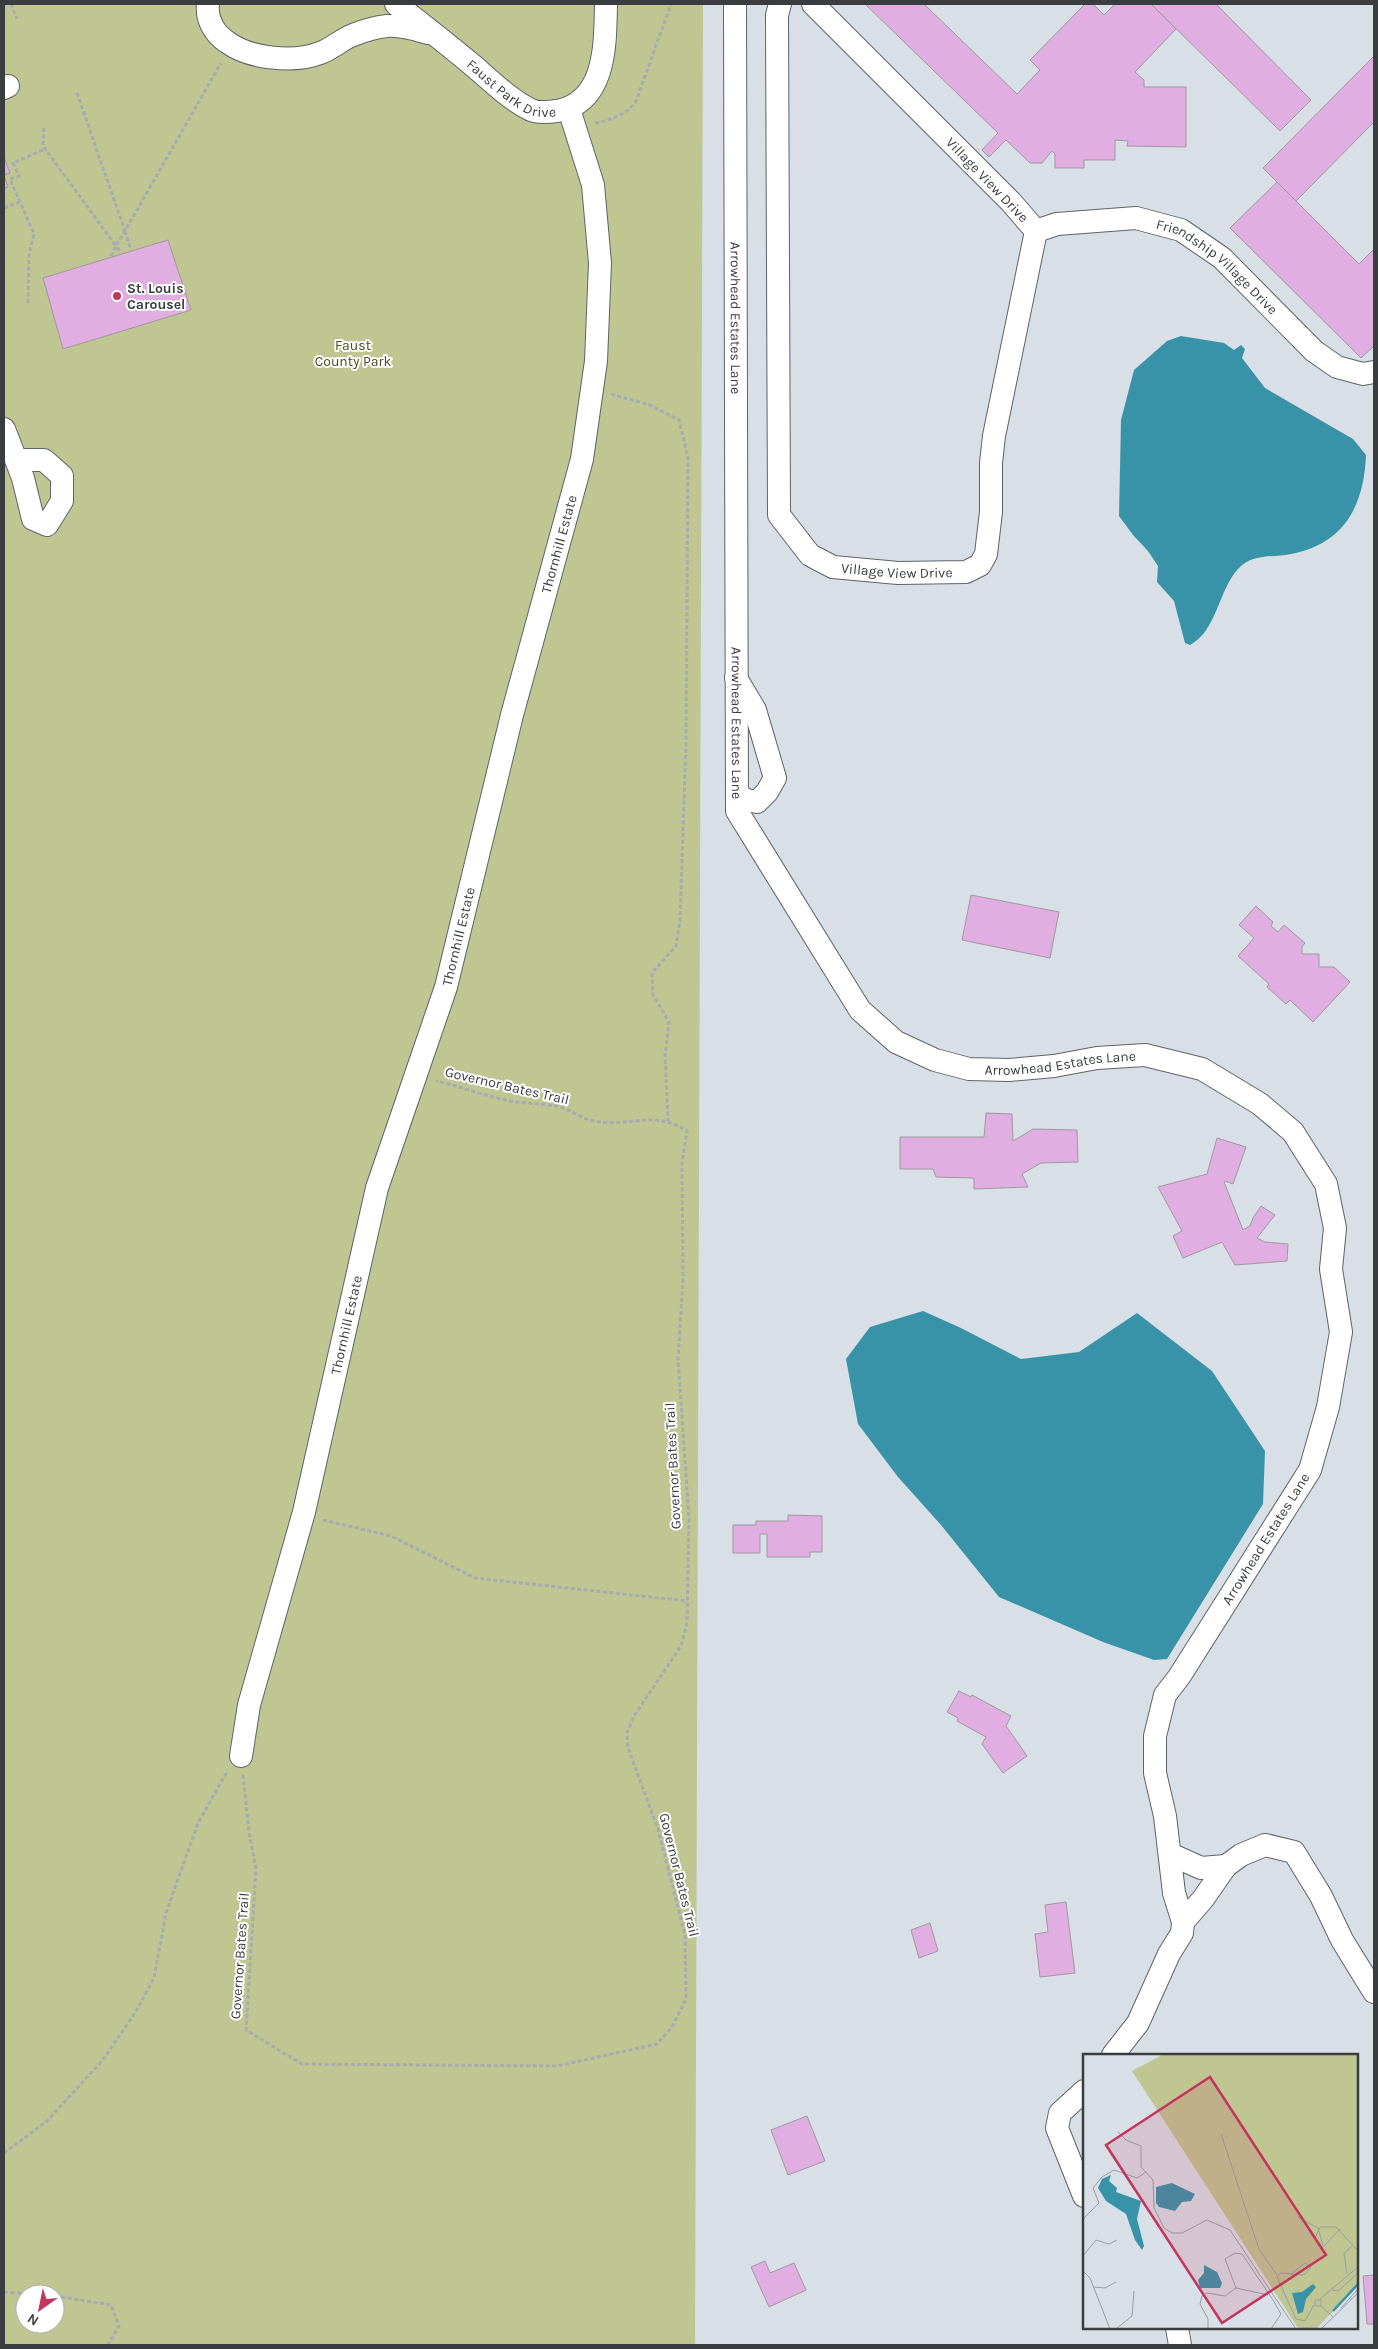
<svg xmlns="http://www.w3.org/2000/svg" width="1378" height="2349" viewBox="0 0 1378 2349" font-family="Karla,sans-serif">
<rect width="100%" height="100%" fill="#d8dfe6"/>
<path fill="#bfc691" fill-rule="evenodd" d="M4,4h699l-8,2341h-691zM25,2294h30v30h-30z"/>
<g fill="#3993a8">
<path d="M1181,336l43,7 10,7 7,-5 4,4 -3,9 23,30 88,51 13,16c-2,51 -22,89 -75,99 -19,4 -38,-1 -53,15 -20,22 -21,62 -48,76l-5,-2 -11,-42 -17,-19 1,-16 -10,-15 -15,-16 -14,-19 2,-96 13,-50 33,-29z"/>
<polygon points="923,1311 961,1328 1021,1359 1079,1352 1137,1313 1212,1371 1265,1451 1263,1504 1167,1659 1154,1660 1103,1642 999,1597 941,1525 898,1477 858,1424 846,1359 870,1327"/>
</g>
<g fill="#e0aee0" stroke="#9f989f">
<polygon points="865,4 924,4 1017,94 1040,70 1030,60 1085,4 1093,4 1104,15 1115,4 1151,4 1176,29 1135,72 1144,80 1144,87 1186,87 1186,147 1127,146 1128,141 1115,140 1115,160 1084,160 1084,168 1055,168 1055,154 1052,151 1042,163 1030,163 1006,140 989,157 982,150 998,133"/>
<polygon points="1151,4 1216,4 1311,100 1280,131"/>
<polygon points="1374,56 1374,122 1296,201 1263,168"/>
<polygon points="4,157 10,173 4,175"/>
<polygon points="4,176 8,187 4,188"/>
<polygon points="1277,182 1359,264 1374,249 1374,346 1361,358 1230,228"/>
<polygon points="168,240 191,310 63,349 43,278"/>
<polygon points="971,895 1059,912 1050,958 962,940"/>
<polygon points="1256,906 1273,922 1271,926 1278,932 1284,925 1305,943 1302,947 1302,954 1319,954 1319,967 1334,967 1350,982 1313,1022 1290,1000 1286,1004 1267,987 1269,984 1238,956 1254,938 1239,925"/>
<polygon points="986,1113 1012,1114 1013,1141 1033,1129 1077,1130 1078,1162 1041,1163 1022,1174 1028,1187 974,1189 974,1178 936,1177 933,1169 900,1169 900,1137 984,1137"/>
<polygon points="1217,1138 1246,1147 1233,1184 1225,1181 1224,1182 1243,1230 1250,1226 1253,1218 1261,1206 1275,1215 1257,1238 1265,1242 1288,1244 1287,1261 1235,1265 1222,1242 1183,1258 1173,1236 1182,1231 1158,1187 1207,1174"/>
<polygon points="788,1515 822,1516 822,1552 810,1552 810,1557 767,1557 767,1534 760,1534 760,1553 733,1553 733,1525 756,1525 756,1521 788,1521"/>
<polygon points="959,1691 971,1697 972,1695 1011,1716 1006,1726 1027,1756 1003,1773 982,1744 986,1737 957,1721 958,1718 947,1712"/>
<polygon points="1066,1902 1075,1973 1040,1977 1035,1934 1048,1932 1045,1905"/>
<polygon points="930,1923 938,1951 919,1958 911,1930"/>
<polygon points="807,2116 825,2161 788,2175 771,2130"/>
<polygon points="765,2261 770,2273 794,2263 806,2290 769,2307 751,2267"/>
<polygon points="1374,2275 1374,2324 1367,2324 1363,2276"/>
</g>
<g fill="none" stroke-linecap="round" stroke-linejoin="round">
<defs>
<g id="minor">
<path d="M208,4c-2,16 7,30 19,38 23,17 67,21 93,11 12,-4 22,-14 33,-18 10,-4 24,-8 34,-9 14,-1 28,3 41,7"/>
<path id="s1" d="M396,4c27,21 54,42 80,64 17,15 35,32 55,42 7,3 19,2 26,1 50,-9 48,-68 49,-107"/>
<path id="s2" d="M735,4l2,807 123,199 36,32 39,18 34,9 40,1 45,-4 43,-8 48,-3 57,14 58,35 33,28 33,52 9,44 -4,41 10,63 -13,75 -18,63 -131,207 -14,18 -10,41v37l10,43 9,77 9,29 -1,11 -13,21 -31,69 -25,32"/>
<path id="s3" d="M780,4l-3,11 2,500 31,40 23,12 65,6 68,-1 14,-7 6,-11 5,-42v-49l3,-27 42,-205 -25,-29 -198,-198"/>
<polyline points="4,88 8,86"/>
<path id="s4" d="M1036,231l21,-7 79,-6 45,12 41,28 92,93 23,16 26,7 11,-2"/>
<polyline points="4,429 23,478 33,519 47,525 62,501 62,476 44,460 16,460"/>
<polyline points="736,678 755,710 775,778 767,792 757,802 746,800 737,794"/>
<path id="s5" d="M241,1756l8,-51 55,-193 73,-324 69,-201 66,-272 70,-256 14,-98 4,-98 -7,-78 -24,-76"/>
<polyline points="1170,1854 1201,1868 1226,1866"/>
<polyline points="1183,1922 1203,1899 1226,1866 1241,1855 1265,1845 1294,1852 1321,1896 1342,1940 1374,1992"/>
<polyline points="1084,2091 1060,2113 1057,2128 1084,2196"/>
<polyline points="1177,2328 1180,2345"/>
</g>
</defs>
<use href="#minor" stroke="#5d6469" stroke-width="24"/>
<g stroke="#a5abb0" stroke-width="3" stroke-dasharray="4 2.5" stroke-linecap="butt">
<polyline points="11,4 17,19"/>
<polyline points="77,93 125,231 221,63"/>
<path d="M595,123c15,-3 32,-8 41,-22l35,-97"/>
<polyline points="44,128 43,146 116,246 125,231"/>
<polyline points="4,208 20,202"/>
<polyline points="125,231 131,250"/>
<polyline points="111,256 116,246 121,253"/>
<polyline points="28,303 29,255 34,234 10,179 19,176 13,163 45,149"/>
<polyline points="611,394 650,405 679,420 688,458 686,744 680,920 676,946 652,973 653,995 669,1022 665,1056 668,1121"/>
<polyline points="323,1520 391,1536 475,1578 687,1601"/>
<path d="M243,1775l6,57 7,37 -10,161 56,34 255,2 100,-22 15,-17 14,-28 -1,-64 -27,-106 -30,-81 -1,-15 7,-17 47,-70 6,-23 2,-105 -11,-159 5,-79 -1,-117 5,-32c-33,-22 -57,-3 -93,-10 -13,-2 -25,-13 -39,-15 -16,-3 -33,-2 -49,-6 -24,-5 -47,-14 -70,-19"/>
<polyline points="4,2153 47,2121 102,2061 135,2013 154,1978 166,1913 198,1823 228,1770"/>
<polyline points="4,2292 37,2294"/>
<polyline points="55,2296 111,2305 119,2326 108,2345"/>
</g>
<use href="#minor" stroke="#fff" stroke-width="22"/>
</g>
<circle fill="#c4355d" stroke="#fff" stroke-width="2" cx="117" cy="296" r="5"/>
<g text-anchor="middle" dominant-baseline="central" stroke-width="4" stroke-linejoin="round" paint-order="stroke">
<g font-size="14" fill="#3a3d40" stroke="#fff">
<text stroke="none"><textPath href="#s1" startOffset="145">Faust Park Drive</textPath></text>
<text transform="translate(987 180) rotate(46)">Village View Drive</text>
<text stroke="none"><textPath href="#s4" startOffset="198">Friendship Village Drive</textPath></text>
<text stroke="none"><textPath href="#s2" startOffset="314">Arrowhead Estates Lane</textPath></text>
<text stroke="none"><textPath href="#s5" startOffset="1254">Thornhill Estate</textPath></text>
<text stroke="none"><textPath href="#s3" startOffset="652">Village View Drive</textPath></text>
<text stroke="none"><textPath href="#s2" startOffset="719">Arrowhead Estates Lane</textPath></text>
<text stroke="none"><textPath href="#s5" startOffset="849">Thornhill Estate</textPath></text>
<text stroke="none"><textPath href="#s2" startOffset="1259">Arrowhead Estates Lane</textPath></text>
<text transform="translate(507 1086) rotate(13)">Governor Bates Trail</text>
<text stroke="none"><textPath href="#s5" startOffset="444">Thornhill Estate</textPath></text>
<text transform="translate(673 1466) rotate(-93)">Governor Bates Trail</text>
<text transform="translate(1266 1539) rotate(-58)">Arrowhead Estates Lane</text>
<text transform="translate(679 1875) rotate(76)">Governor Bates Trail</text>
<text transform="translate(240 1956) rotate(-86)">Governor Bates Trail</text>
</g>
<g font-size="14" font-weight="bold" fill="#3a3d40" stroke="#fff" text-anchor="start">
<text x="127" y="288">St. Louis<tspan x="127" dy="16">Carousel</tspan></text>
</g>
<g font-size="14" fill="#484d1b" stroke="#fff">
<text x="353" y="345">Faust<tspan x="353" dy="16">County Park</tspan></text>
</g>
</g>
<g transform="translate(1083 2054)">
<rect width="275" height="275" fill="#d8dfe6"/>
<path d="M81,0h194v231l-42,44h-16l-4,-4 -164,-254z" fill="#bfc691"/>
<path d="M28,121l-2,6 8,7 -1,4 25,9 -4,18 7,27 -2,4 -7,-10 -9,-26 -20,-13 -8,-13 4,-9zM89,129l23,11 -4,7 -9,1 -7,9 -16,-4 -3,-4v-16zM121,211l13,7 5,11 -2,5h-20l-2,-8 6,-7zM230,230l3,3 -10,12 -3,13 -5,2 -6,-21 10,-1z" fill="#3993a8"/>
<path fill="none" stroke="#3993a8" stroke-width="2.5" d="M250,257l25,-27"/>
<path fill="none" stroke="#999ea4" stroke-width="1" d="M35,78l8,8 15,6v21l12,13 1,28 10,20 8,5h10l25,-13 23,10 66,99M138,80l38,115 18,26M215,163l20,11 5,18M0,165l16,-16 -6,-15 9,-11 12,-7 23,8 9,-6M232,184l5,-11h16l21,23M238,195l19,-20M0,202l13,-16 13,4 8,-4M0,217l7,7 20,51M208,220l14,-11 6,4 -6,7 -4,1 -10,-1 -8,-1h-3l-3,4 19,42 9,2 9,-16M264,220l-3,-21 8,-7M11,233l11,1 11,-6M249,236l6,1 20,-18M185,241l-32,-7 -11,-29 10,-6 7,1 31,46 8,14 -10,15M237,245l38,-32M238,252h-6v-6h6v6l12,11M258,254l17,-19M33,275l16,-13 2,-25M125,275v-10l-8,-15 2,-8 5,-3 18,3 11,-8M238,275l37,-36"/>
<path fill="#c4355d" fill-opacity="0.15" stroke="#c4355d" stroke-width="2.5" d="M127,23l116,178 -104,68 -116,-178z"/>
<rect width="275" height="275" fill="none" stroke="#3a3d40" stroke-width="2.5"/>
</g>
<rect width="1378" height="2349" fill="none" stroke="#3a3d40" stroke-width="10"/>
<g transform="translate(40 2309) rotate(213)"><circle r="24" fill="#ffffff" stroke="#b0b1b3"/>
<path d="M0-4L9 19L0 12L-9 19Z" fill="#c4355d"/>
<text y="-8" font-size="14" font-weight="bold" text-anchor="middle" fill="#3a3d40">N</text>
</g>
</svg>
